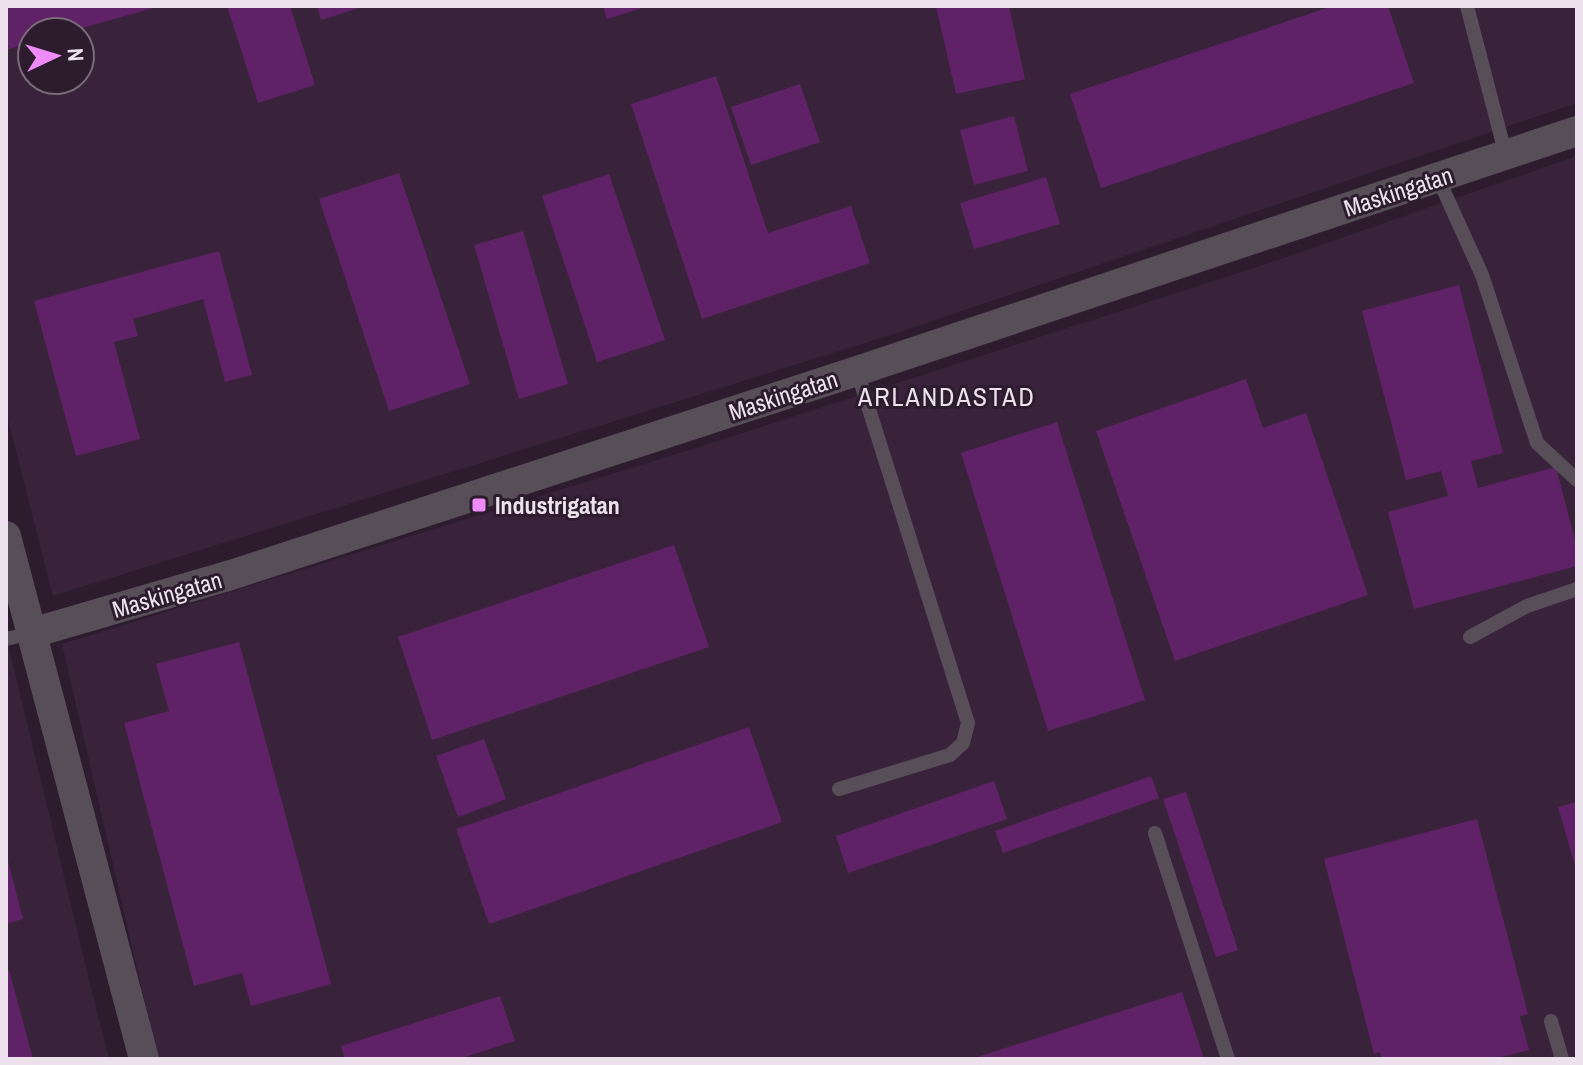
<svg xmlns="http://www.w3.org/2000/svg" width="1583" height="1065" viewBox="0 0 1583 1065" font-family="'Archivo Narrow',sans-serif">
<rect width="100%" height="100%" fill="#2d1c2e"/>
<g fill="#39233b" fill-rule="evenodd">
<path d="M6,6h1571v97l-683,231 -841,262 -47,-184zM32,32h48v48h-48z"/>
<polygon points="1577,156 1577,1059 158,1059 62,644 699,447 1269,263"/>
<polygon points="6,636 91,988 109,1059 6,1059"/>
</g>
<g fill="#602266">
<polygon points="6,6 157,6 157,7 68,32 32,32 32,42 6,50"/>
<polygon points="227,6 290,6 315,85 258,103"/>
<polygon points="317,6 362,6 362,7 321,20"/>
<polygon points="603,6 645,6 645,7 607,19"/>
<polygon points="936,6 1009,6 1025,79 956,94"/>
<polygon points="1333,6 1388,6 1414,83 1101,188 1070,94"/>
<polygon points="716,76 768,233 851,206 870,263 702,319 631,104"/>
<polygon points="800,84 820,142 751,165 731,107"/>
<polygon points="1014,116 1028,171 974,185 960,130"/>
<polygon points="399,173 470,384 389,411 319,199"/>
<polygon points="609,174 665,340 597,362 542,196"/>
<polygon points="1046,177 1060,224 974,249 960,203"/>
<polygon points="523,231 568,384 519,399 474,245"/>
<polygon points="219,251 252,375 225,382 203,299 133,319 138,336 114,342 140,439 76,456 34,301"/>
<polygon points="1459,285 1503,453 1471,461 1478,488 1556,467 1577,548 1577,566 1414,609 1388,512 1448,496 1441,471 1406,480 1362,311"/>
<polygon points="1246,379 1263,428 1306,413 1368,595 1175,661 1096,431"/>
<polygon points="1057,422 1145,700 1048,731 961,453"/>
<polygon points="674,545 709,647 432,740 398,637"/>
<polygon points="239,642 331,984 251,1006 242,973 194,986 124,723 169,711 156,664"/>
<polygon points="749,727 782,822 489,924 456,829"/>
<polygon points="484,739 506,799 458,817 436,756"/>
<polygon points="1151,776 1159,798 1003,853 995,831"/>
<polygon points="994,781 1007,819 848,873 836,836"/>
<polygon points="1186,792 1238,950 1216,957 1163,799"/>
<polygon points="1577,802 1577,869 1576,869 1558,807"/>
<polygon points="1477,819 1528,1014 1520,1016 1529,1050 1493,1059 1382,1059 1380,1052 1374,1054 1324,859"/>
<polygon points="7,857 23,919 6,924 6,858"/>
<polygon points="9,970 33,1059 6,1059 6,971"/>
<polygon points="1182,992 1204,1059 974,1059 974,1058"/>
<polygon points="500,996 515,1041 459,1059 345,1059 341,1046"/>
</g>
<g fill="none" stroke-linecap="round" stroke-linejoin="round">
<g stroke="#574e58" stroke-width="14">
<polyline points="1467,6 1506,156"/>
<polyline points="1438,178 1482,275 1537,443 1577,480"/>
<polyline points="1470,637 1527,606 1577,589"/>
<polyline points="6,639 32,633"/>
<polyline points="839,789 950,755 963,743 968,723 857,371"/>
<polyline points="1155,833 1228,1059"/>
<polyline points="1551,1021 1562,1059"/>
</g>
<g stroke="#574e58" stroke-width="30">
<polyline points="6,536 144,1059"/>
<polyline points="32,633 231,575 857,371 1577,131"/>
</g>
</g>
<rect fill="#ee8bf8" stroke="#2d1c2e" stroke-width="3" x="471" y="497" width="16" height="16" rx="4"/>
<g text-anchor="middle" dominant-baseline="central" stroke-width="6" stroke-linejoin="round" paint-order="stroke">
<g font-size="24" fill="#ede1ed" stroke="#2d1c2e">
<text transform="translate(1398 191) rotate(-18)">Maskingatan</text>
<text transform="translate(783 395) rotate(-18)">Maskingatan</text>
<text transform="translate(167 594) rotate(-16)">Maskingatan</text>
</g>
<g font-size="24" font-weight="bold" fill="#ede1ed" stroke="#2d1c2e" text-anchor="start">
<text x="495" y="505">Industrigatan</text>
</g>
<g font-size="26" letter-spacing="2" fill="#ede1ed" stroke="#2d1c2e">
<text x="947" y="396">ARLANDASTAD</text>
</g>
</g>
<rect width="1583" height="1065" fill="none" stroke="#ede1ed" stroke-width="16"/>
<g transform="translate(56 56) rotate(86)"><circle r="38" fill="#2d1c2e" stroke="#7a6b7a" stroke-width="2"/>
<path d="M0-6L14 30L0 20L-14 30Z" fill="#ee8bf8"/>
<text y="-12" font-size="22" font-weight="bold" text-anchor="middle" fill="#ede1ed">N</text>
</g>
</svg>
